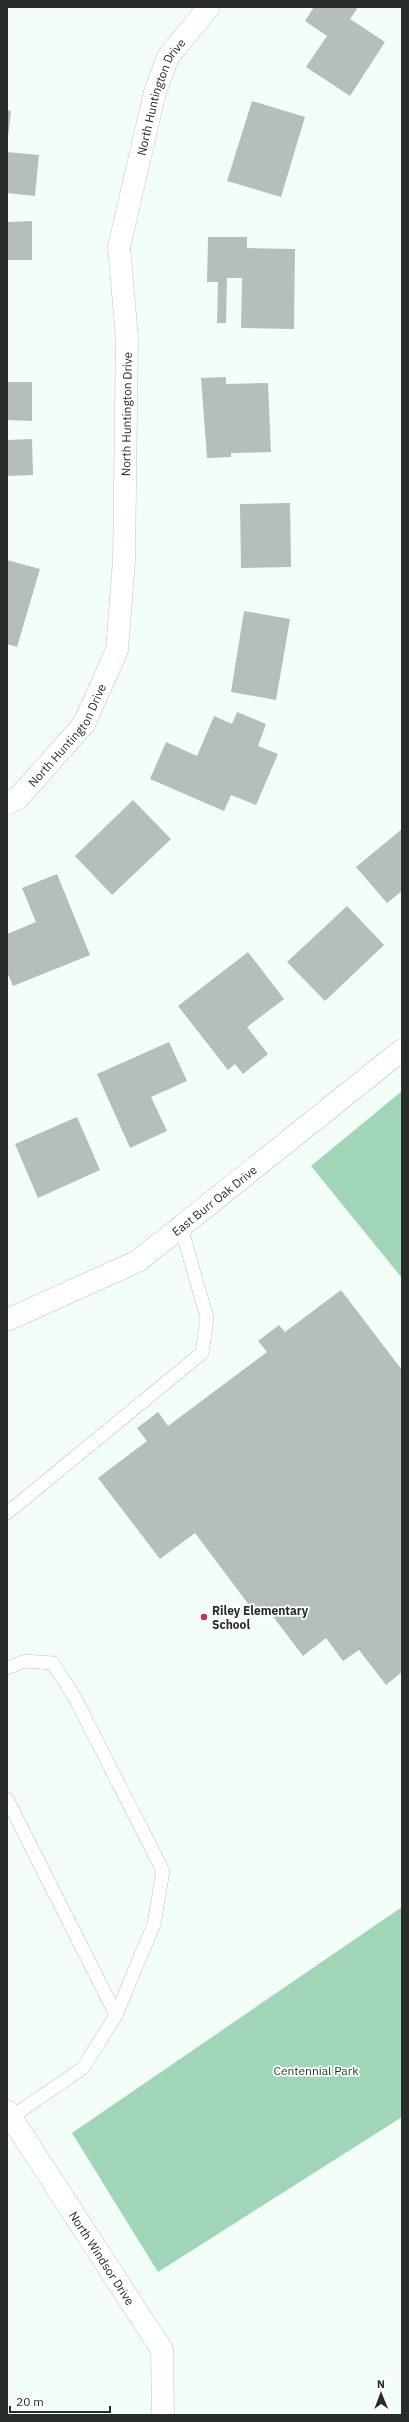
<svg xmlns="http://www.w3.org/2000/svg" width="409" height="2422" viewBox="0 0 409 2422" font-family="'IBM Plex Sans',sans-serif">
<rect width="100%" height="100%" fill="#f3fef8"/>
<g fill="#a0d5b8">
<polygon points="402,1091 402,1278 311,1166"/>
<polygon points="402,1907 402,2117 158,2272 72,2133"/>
</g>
<g fill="#b5bfb9">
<polygon points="314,7 354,7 357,9 350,19 385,42 350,96 306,67 327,36 305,21"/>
<polygon points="252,101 305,117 281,197 227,181"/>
<polygon points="7,110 11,111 8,137 7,137"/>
<polygon points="7,152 39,155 35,196 7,193"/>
<polygon points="32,221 32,260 7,260 7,222"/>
<polygon points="208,237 247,237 247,248 295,249 294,329 241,328 242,278 227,278 226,323 217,323 218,282 207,282"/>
<polygon points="226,377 226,384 268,383 271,452 231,453 231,457 207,458 201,378"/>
<polygon points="7,382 32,382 32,421 7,420"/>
<polygon points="32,439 33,475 7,476 7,440"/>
<polygon points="290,503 291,567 241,568 240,504"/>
<polygon points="7,560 40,569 17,647 7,644"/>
<polygon points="244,611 290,619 276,700 231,692"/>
<polygon points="237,712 266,724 258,746 278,754 256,805 231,795 224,811 150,779 166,742 197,756 214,716 232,724"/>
<polygon points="133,800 171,839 112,895 75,856"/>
<polygon points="402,829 402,891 387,903 356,867"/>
<polygon points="57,874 90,955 13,986 7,972 7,934 36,922 22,888"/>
<polygon points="347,906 384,945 325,1001 287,962"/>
<polygon points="248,952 284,999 247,1027 268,1054 243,1074 235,1064 228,1070 178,1006"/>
<polygon points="169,1042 187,1081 151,1097 167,1131 130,1148 97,1074"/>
<polygon points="77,1117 100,1170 38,1198 15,1144"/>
<polygon points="341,1290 402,1370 402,1672 386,1685 359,1650 343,1661 326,1638 303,1656 265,1606 255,1613 195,1533 160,1559 98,1478 147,1441 137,1428 158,1412 168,1426 267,1352 258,1341 279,1325 285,1332"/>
</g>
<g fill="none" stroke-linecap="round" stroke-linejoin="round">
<defs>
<g id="service">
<polyline points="7,1513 202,1353 207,1318 181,1227"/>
<polyline points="7,1668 25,1661 53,1663 75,1698 163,1871 154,1924 116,2015 83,2068 10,2118"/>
<polyline points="7,1799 116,2015"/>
</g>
<g id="minor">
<path id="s1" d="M7,804l11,-6 66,-74 33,-74 7,-90 3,-222 -8,-91 36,-155 13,-35 41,-50"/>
<path id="s2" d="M7,1320l131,-59 264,-211"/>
<path id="s3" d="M7,2111l155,239 1,65"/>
</g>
</defs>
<use href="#service" stroke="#bec8c2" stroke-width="14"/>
<use href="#minor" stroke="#bec8c2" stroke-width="23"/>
<use href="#service" stroke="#fff" stroke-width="13"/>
<use href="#minor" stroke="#fff" stroke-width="22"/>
</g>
<circle fill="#c3345a" stroke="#fff" stroke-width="1.5" cx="204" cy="1617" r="4"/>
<g text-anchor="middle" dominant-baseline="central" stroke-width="3.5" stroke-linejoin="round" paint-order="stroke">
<g font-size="12" fill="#292d2a" stroke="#fff">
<text stroke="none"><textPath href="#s1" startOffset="753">North Huntington Drive</textPath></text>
<text stroke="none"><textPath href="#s1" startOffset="429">North Huntington Drive</textPath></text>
<text stroke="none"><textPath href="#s1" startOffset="93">North Huntington Drive</textPath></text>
<text stroke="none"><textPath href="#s2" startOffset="241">East Burr Oak Drive</textPath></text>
<text stroke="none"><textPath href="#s3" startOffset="175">North Windsor Drive</textPath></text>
</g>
<g font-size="12" font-weight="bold" fill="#292d2a" stroke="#fff" text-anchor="start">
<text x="212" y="1610">Riley Elementary<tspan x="212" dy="14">School</tspan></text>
</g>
<g font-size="12" fill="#133b28" stroke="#fff">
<text x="316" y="2070">Centennial Park</text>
</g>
</g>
<rect width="409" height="2422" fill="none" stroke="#292d2a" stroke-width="16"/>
<g transform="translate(381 2394) rotate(359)" stroke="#ffffff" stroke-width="3" paint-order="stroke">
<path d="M0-3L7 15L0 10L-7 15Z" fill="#292d2a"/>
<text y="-6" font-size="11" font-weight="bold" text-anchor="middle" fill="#292d2a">N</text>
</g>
<path d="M10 2406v6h100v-6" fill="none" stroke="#292d2a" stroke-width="2"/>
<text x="16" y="2406" font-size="12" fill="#292d2a" stroke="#ffffff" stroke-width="3" paint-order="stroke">20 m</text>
</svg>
